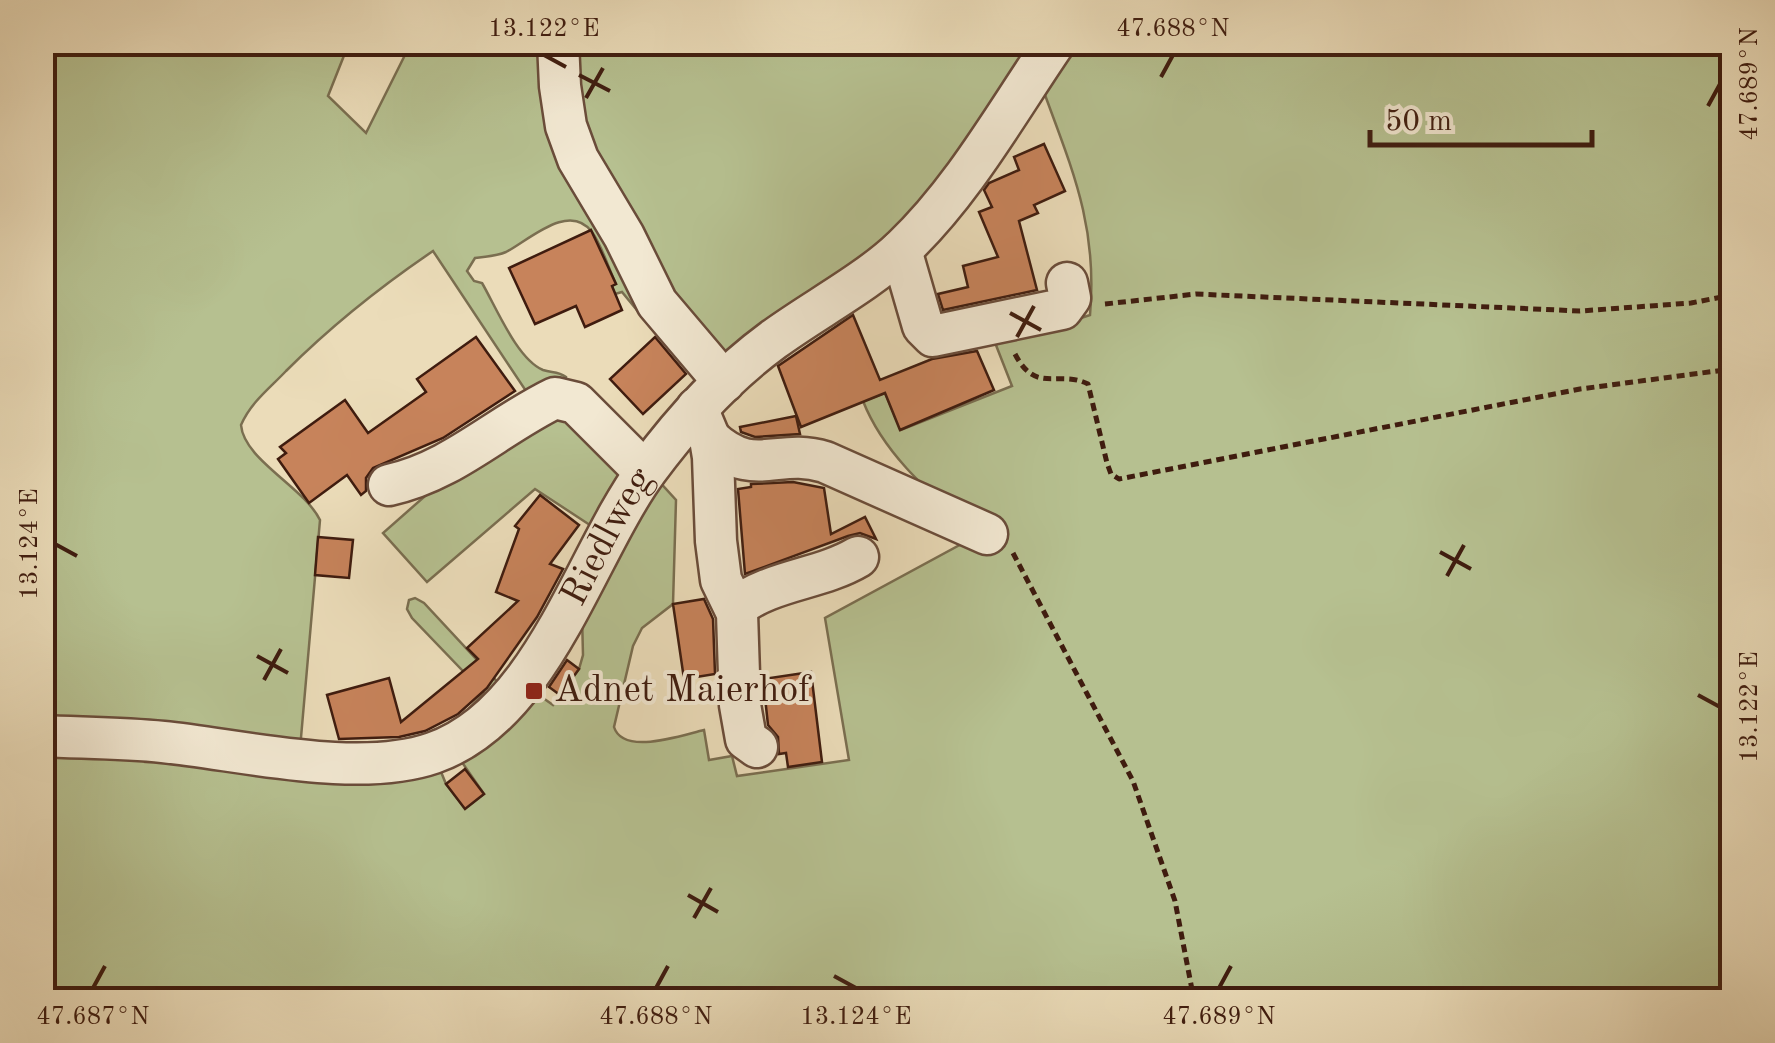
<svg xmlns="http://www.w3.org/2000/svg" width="1775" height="1043" viewBox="0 0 1775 1043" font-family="'Old Standard TT',serif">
<rect width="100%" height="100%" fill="#ebdcb9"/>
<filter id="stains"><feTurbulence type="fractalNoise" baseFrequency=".002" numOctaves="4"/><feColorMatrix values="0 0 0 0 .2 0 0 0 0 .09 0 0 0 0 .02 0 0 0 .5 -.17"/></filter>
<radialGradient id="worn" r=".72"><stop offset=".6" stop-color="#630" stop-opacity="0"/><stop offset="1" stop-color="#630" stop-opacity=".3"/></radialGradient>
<g fill="#b6c090" stroke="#7a6e50" stroke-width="2.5">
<path d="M42,43h307l-21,53 38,37 45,-90h139l95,277 -23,-28 -7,2 -4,-8 5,-2c-8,-17 -14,-38 -24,-52 -23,-31 -64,9 -86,20 -11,5 -20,4 -31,6l-8,13 7,10 8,2c14,24 35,76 61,87 9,3 15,1 23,7l-1,6 -35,14 -97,-146c-53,36 -101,74 -147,120 -16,17 -35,31 -45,54 3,35 63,62 79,95l-20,229 -257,-20z"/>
<polygon points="568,43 1047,43 915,224 725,368 656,288 581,143"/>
<path d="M1069,43h663v957h-1689l-1,-258 395,20 9,22 19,24 19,-14 -27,-39 72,-67 24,17 26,-36 4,-14 -1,-40 73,-138 21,23 -3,104 -31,24 -9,18 -19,81c9,29 68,8 90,3l5,30 23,-4 5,20 112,-16 -24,-142 153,-83c-44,-39 -93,-78 -115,-134l22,-8 16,37 111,-44 -18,-46 27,-2 69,-23c8,-91 -19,-148 -49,-231z"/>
<polygon points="561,408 627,469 599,531 535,489 427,582 383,533 441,482"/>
<polygon points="415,598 424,603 502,687 494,699 452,726 484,693 412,618 407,609 409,600"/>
</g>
<g fill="#c7835b" stroke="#3f1c0f" stroke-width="2.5">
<polygon points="1044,144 1065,191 1034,205 1038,213 1019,221 1037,290 943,310 938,294 968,287 963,266 998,257 979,212 992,207 984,190 989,183 1019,170 1014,157"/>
<polygon points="591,230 616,284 612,286 622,310 585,327 576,306 535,324 509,268"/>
<polygon points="853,315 880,380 932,359 977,351 994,390 900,430 885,393 801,427 778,366"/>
<polygon points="476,337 515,391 443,438 373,468 366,478 366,491 361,495 347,475 309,503 278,459 286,453 280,447 345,400 368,433 426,392 417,379"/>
<polygon points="655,337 686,374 643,414 610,379"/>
<polygon points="796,416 800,434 755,437 741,432 740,427"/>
<polygon points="793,482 824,488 831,534 865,517 876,539 860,533 848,536 745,574 738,489 751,487 751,484"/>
<polygon points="540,495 579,525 550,564 563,569 537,617 487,688 458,714 425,731 399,737 339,739 327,695 389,678 401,722 478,659 467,648 518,601 496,592 519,529 515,526"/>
<polygon points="318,537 353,540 349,578 315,575"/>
<polygon points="704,599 713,619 715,674 684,679 673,604"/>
<polygon points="567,660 579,669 560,695 549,687"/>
<polygon points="811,672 822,762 788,767 786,753 779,754 778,737 768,725 763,679"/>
<polygon points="465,769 484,794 465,809 446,784"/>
</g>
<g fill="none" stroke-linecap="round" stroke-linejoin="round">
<defs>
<g id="minor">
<polyline points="558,42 560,86 566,126 578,159 624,236 657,303 724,382"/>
<polyline points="901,250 923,326 933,336 1062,309 1070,298 1067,283"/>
<polyline points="697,408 710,439 713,457 716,541 721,580 737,613 740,705 746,739 757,747"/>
<path d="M710,439c44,41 67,8 115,23l162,72"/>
<path d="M389,485c64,-14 108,-59 166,-87l21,5 69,69"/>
<path d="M735,608c37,-29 84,-28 123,-51"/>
<path id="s1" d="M42,736c41,2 81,2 121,6 79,8 195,37 270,11 110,-38 151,-197 214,-283 36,-49 77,-94 126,-130 41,-30 93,-57 129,-91 62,-59 105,-137 153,-207"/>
</g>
</defs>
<use href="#minor" stroke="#6a4c3a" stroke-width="45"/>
<g stroke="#3f1c0f" stroke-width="5" stroke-dasharray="8 5" stroke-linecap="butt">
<polyline points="1105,304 1196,294 1580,311 1691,303 1732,295"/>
<path d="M1015,354c21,41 43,15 73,30l19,79 4,11 8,5 461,-90 152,-20"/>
<polyline points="1013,553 1133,781 1175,901 1194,1000"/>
</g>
<use href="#minor" stroke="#f2e8d2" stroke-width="40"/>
</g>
<path fill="none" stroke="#3f1c0f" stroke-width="4" d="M544,55l22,12M579,75l31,16M1161,77l12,-22M586,98l17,-30M1708,106l12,-22M1010,313l31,17M1017,337l17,-31M55,544l22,12M1440,552l31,17M1447,576l17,-31M257,656l31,17M264,680l17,-31M1698,695l22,12M688,895l30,17M694,918l17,-30M834,976l22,12M93,988l12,-22M656,988l12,-22M1219,988l12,-22"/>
<rect fill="#8f2418" stroke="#f2e8d2" stroke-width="4" x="524" y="681" width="20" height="20" rx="5"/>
<g text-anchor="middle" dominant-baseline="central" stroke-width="8" stroke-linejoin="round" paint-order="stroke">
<g font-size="38" fill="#3f1c0f" stroke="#f2e8d2">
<text stroke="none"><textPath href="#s1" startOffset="678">Riedlweg</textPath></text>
</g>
<g font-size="38" fill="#3f1c0f" stroke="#f2e8d2" text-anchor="start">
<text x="554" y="691">Adnet Maierhof</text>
</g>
</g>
<rect width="1775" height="1043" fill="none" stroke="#ebdcb9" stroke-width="110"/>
<path d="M1370 130v15h222v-15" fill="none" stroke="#3f1c0f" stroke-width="5"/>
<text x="1385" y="130" font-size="30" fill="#3f1c0f" stroke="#f2e8d2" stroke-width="8" paint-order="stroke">50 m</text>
<rect x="55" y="55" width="1665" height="933" fill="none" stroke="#3f1c0f" stroke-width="4"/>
<g font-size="25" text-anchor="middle" fill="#3f1c0f">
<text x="544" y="36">13.122°E</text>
<text x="1173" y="36">47.688°N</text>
<text transform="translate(1748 84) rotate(-90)" y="9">47.689°N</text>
<text transform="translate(28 544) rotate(-90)" y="9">13.124°E</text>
<text transform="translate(1748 707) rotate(-90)" y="9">13.122°E</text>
<text x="93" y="1024">47.687°N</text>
<text x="656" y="1024">47.688°N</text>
<text x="856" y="1024">13.124°E</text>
<text x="1219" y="1024">47.689°N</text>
</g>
<rect width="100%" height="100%" filter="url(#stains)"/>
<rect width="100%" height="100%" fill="url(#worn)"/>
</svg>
